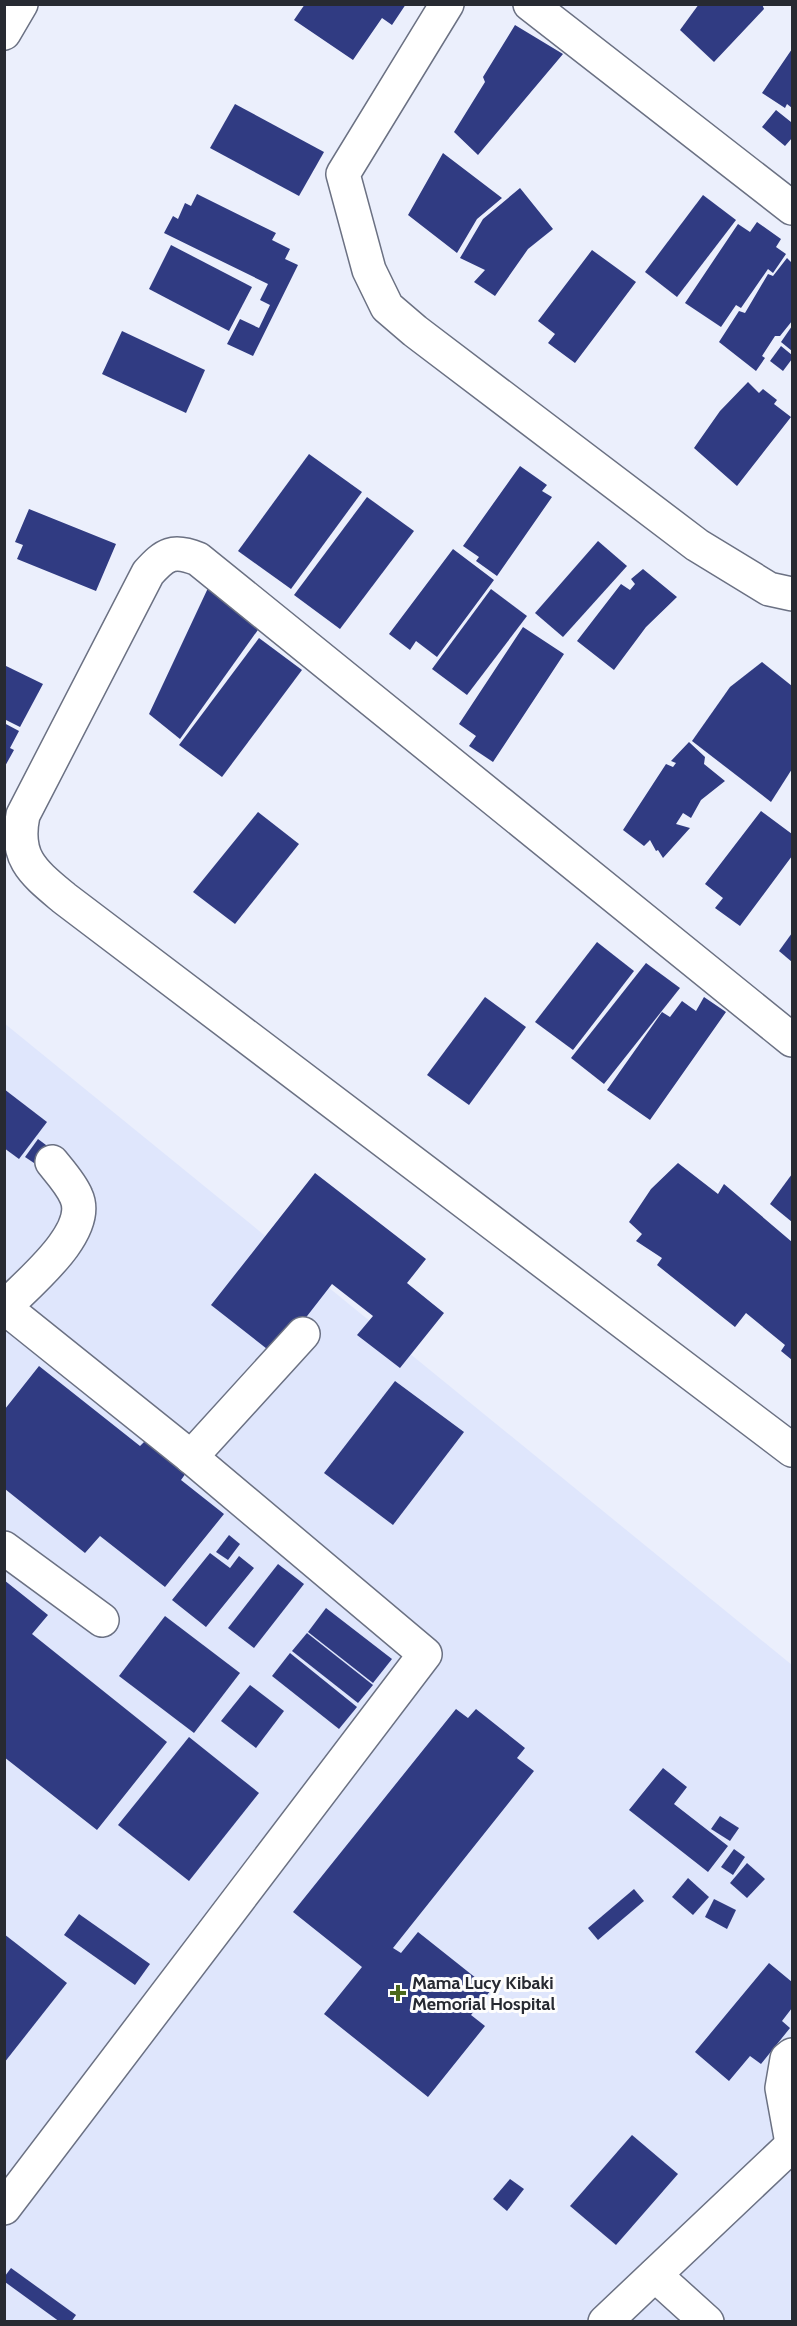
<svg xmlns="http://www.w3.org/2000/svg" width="797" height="2326" viewBox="0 0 797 2326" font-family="Cabin,sans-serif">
<rect width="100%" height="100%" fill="#ebeffc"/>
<polygon fill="#dfe6fc" points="4,1023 792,1665 792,2321 5,2321"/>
<g fill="#303b82">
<polygon points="305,4 406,4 392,25 382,18 353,60 294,20"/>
<polygon points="699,4 762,4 764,9 714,62 680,30"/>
<polygon points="515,25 563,54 478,155 454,132 485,82 483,77"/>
<polygon points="792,49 792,108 787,104 785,108 762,93"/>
<polygon points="235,104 324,152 299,196 210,148"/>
<polygon points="776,110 791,122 792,120 792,138 785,146 762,127"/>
<polygon points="443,153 502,198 477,219 457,253 408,215"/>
<polygon points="520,188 553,229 528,249 495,296 474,282 485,270 460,258 483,219"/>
<polygon points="197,194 276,233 272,240 290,249 285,259 298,265 253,356 227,344 240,319 259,328 270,305 260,300 268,284 164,233 173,216 178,219 185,203 191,206"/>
<polygon points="703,195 736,220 677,297 645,272"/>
<polygon points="757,222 781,239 776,247 786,254 773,273 768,269 741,308 736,305 721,327 685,303 738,224 750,232"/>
<polygon points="171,245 252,287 229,331 149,289"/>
<polygon points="592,250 636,282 575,363 548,343 555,334 538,321"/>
<polygon points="787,258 792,263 792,321 780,336 775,336 762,356 765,358 756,371 719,342 739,311 745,313 768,274 773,276"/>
<polygon points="792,326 792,351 781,342"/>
<polygon points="122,331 205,370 186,413 102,374"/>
<polygon points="781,346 792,355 792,359 783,371 770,361"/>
<polygon points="748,382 759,393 763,389 777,400 774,404 791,417 737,486 694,448 720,411"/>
<polygon points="309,454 362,492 291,589 238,551"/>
<polygon points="520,466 547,485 542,491 552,497 497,576 476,561 479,557 463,546"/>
<polygon points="367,497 414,531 340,629 294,595"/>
<polygon points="29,509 116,544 96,591 17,559 23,545 15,542"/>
<polygon points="598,541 627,566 563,637 535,613"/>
<polygon points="453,549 494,580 437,657 416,641 410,650 389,634"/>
<polygon points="643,569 677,597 646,627 614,670 577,641 621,584 630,590 635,584 631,579"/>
<polygon points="208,588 260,627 180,739 149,714"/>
<polygon points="491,589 527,616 467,695 432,669"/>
<polygon points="523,627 564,654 493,762 469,746 476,736 459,724"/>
<polygon points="259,638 302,670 222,777 179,745"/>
<polygon points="762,662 792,686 792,769 771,802 692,741 730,687"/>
<polygon points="4,665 43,684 20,727 4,719"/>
<polygon points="4,723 19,731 10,748 14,750 4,768"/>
<polygon points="689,742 705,757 704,764 725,781 701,800 691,818 683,813 676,824 690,828 663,858 658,850 656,851 650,840 644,846 623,830 666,764 673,767 676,763 671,761"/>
<polygon points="761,811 792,834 792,856 740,926 715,908 723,898 705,884"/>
<polygon points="258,812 299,844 235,924 193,892"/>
<polygon points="792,933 792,962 779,951"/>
<polygon points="597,942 634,971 573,1050 535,1022"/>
<polygon points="646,963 680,988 604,1084 571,1058"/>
<polygon points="485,997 526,1027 469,1105 427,1075"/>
<polygon points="704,997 726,1012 650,1120 607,1090 662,1012 670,1017 682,1001 696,1011"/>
<polygon points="4,1089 47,1122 19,1159 4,1148"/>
<polygon points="38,1139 50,1148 37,1165 25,1157"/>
<polygon points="678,1163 718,1194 724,1184 792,1242 792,1360 781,1351 785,1345 746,1313 735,1327 657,1265 662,1258 636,1241 642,1234 629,1222 651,1189"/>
<polygon points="315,1173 426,1259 407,1283 444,1313 400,1368 357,1335 373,1316 332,1284 276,1356 211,1305"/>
<polygon points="792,1174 792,1222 770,1204"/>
<polygon points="39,1366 140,1446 146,1440 186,1473 181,1480 224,1514 165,1587 100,1536 85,1553 5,1489 5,1409"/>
<polygon points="395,1381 464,1432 393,1525 324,1473"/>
<polygon points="229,1535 240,1544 228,1560 216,1552"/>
<polygon points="210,1553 230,1568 239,1556 254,1568 206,1627 172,1600"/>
<polygon points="278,1564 304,1584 254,1648 228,1628"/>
<polygon points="4,1580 48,1615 32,1634 167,1742 97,1830 4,1757"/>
<polygon points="326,1608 392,1659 373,1683 308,1632"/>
<polygon points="165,1616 240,1673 194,1733 119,1676"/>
<polygon points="307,1633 373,1685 358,1703 292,1651"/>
<polygon points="290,1653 357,1707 339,1729 272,1676"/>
<polygon points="250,1685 284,1711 256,1748 221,1721"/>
<polygon points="456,1709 468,1718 476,1709 525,1748 517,1758 534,1771 393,1948 401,1953 418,1932 491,1990 471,2015 485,2026 428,2097 324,2014 362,1967 293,1912"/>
<polygon points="189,1737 259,1793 189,1881 118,1825"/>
<polygon points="663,1768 687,1787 674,1804 728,1846 708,1872 629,1810"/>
<polygon points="720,1816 739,1828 730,1841 711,1829"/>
<polygon points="734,1849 745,1857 733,1875 721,1867"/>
<polygon points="747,1863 765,1879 747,1898 730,1883"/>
<polygon points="688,1878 709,1897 693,1915 672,1897"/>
<polygon points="634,1889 644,1901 598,1940 588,1928"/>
<polygon points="714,1899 736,1910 727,1929 705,1917"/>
<polygon points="79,1914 150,1964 135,1985 64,1935"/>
<polygon points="4,1934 67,1983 4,2063"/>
<polygon points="769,1963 792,1982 792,2008 782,2021 790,2028 761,2064 750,2056 729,2081 695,2052"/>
<polygon points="632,2135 678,2174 616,2245 570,2206"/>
<polygon points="510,2179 524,2189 507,2211 493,2199"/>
<polygon points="11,2268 76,2315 71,2322 60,2322 5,2282 5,2276"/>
</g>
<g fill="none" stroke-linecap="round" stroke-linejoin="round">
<defs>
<g id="minor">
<polyline points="447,4 343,174 369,270 387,307 415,331 697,545 769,589 792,594"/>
<polyline points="530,4 792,208"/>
<polyline points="4,33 21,4"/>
<path d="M792,1040l-594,-481c-25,-10 -33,-5 -50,14l-125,242c-9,43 10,57 41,83l728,552"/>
<polyline points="4,1307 191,1457 425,1654 4,2208"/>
<path d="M4,1308c23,-24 89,-76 72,-112 -5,-12 -16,-24 -24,-34"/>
<polyline points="191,1457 303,1334"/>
<polyline points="4,1548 102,1620"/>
<polyline points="792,2055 787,2059 782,2088 792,2143"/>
<polyline points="655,2275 707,2322"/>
<polyline points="605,2322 792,2145"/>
</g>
</defs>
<use href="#minor" stroke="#6b7183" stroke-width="36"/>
<use href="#minor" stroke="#fff" stroke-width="33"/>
</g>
<path fill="#4b681c" stroke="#fdfdfd" stroke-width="2" d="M395 1984h6v6h6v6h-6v6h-6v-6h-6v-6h6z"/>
<g text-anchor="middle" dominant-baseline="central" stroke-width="6" stroke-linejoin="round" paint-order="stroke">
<g font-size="18" font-weight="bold" fill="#272a32" stroke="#fdfdfd" text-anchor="start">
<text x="412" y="1983">Mama Lucy Kibaki<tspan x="412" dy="21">Memorial Hospital</tspan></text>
</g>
</g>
<rect width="797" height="2326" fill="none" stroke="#272a32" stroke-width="12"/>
</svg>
